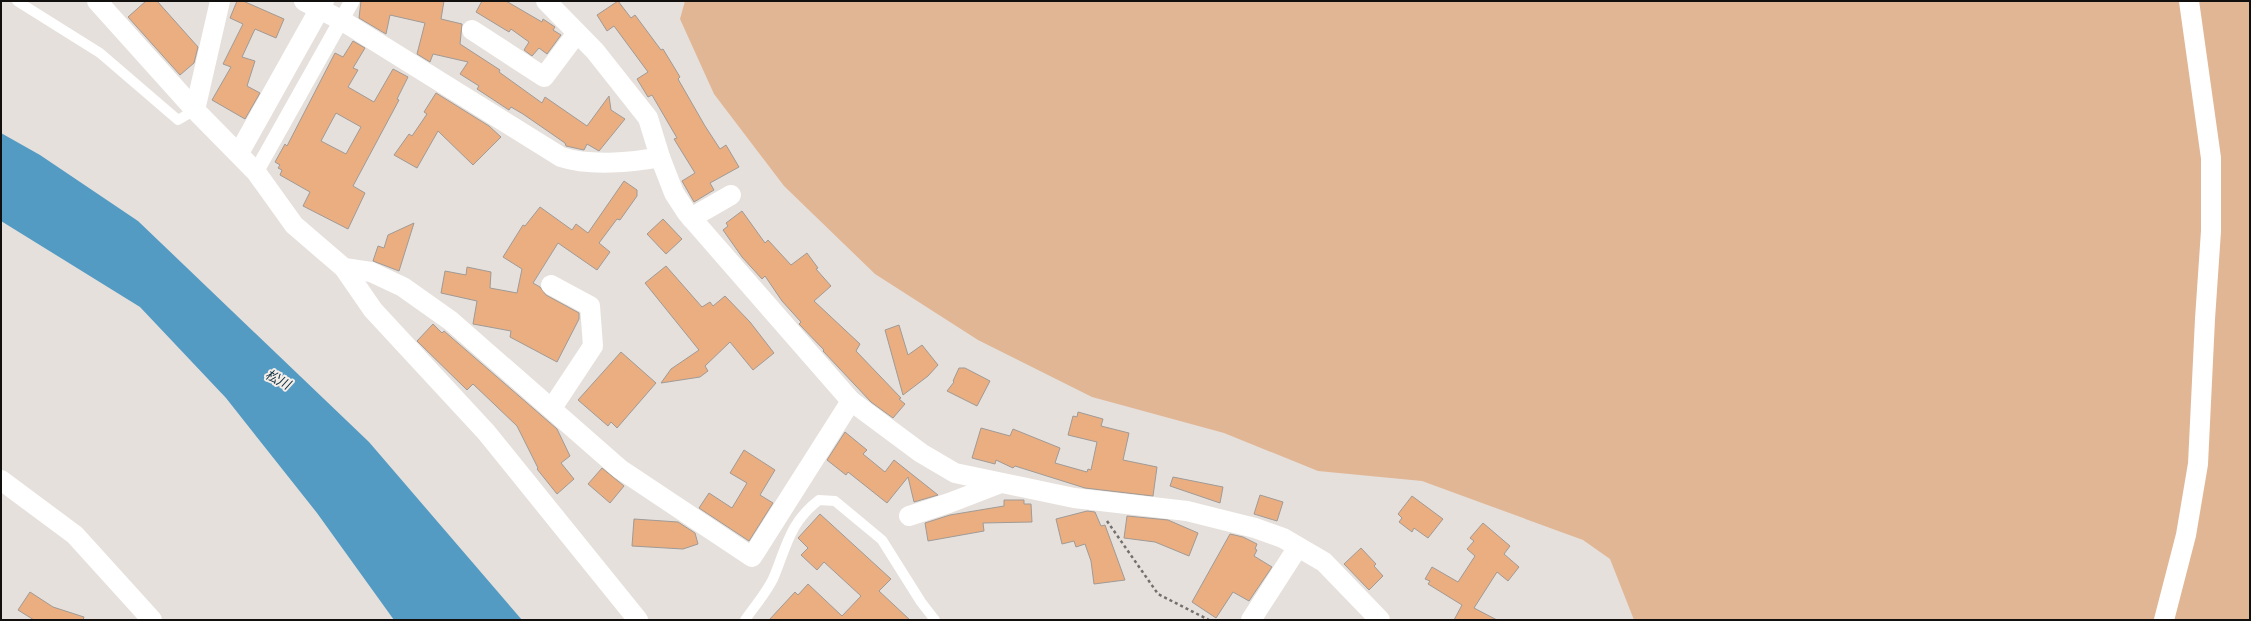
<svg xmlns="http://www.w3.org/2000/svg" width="2251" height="621" viewBox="0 0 2251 621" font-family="Lato,'Noto Sans JP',sans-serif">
<rect width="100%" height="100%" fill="#e6e0dc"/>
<polygon fill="#e1b695" points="685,1 2250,1 2250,620 1634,620 1610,559 1583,540 1422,481 1318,471 1224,433 1092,397 978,340 875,274 784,186 714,94 680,19"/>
<polygon fill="#549bc3" points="1,133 40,155 138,221 369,442 522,620 394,620 317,513 226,398 140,307 1,221"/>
<g fill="#ebae80" stroke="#a09a96" fill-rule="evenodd">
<polygon points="146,1 157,1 198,47 194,63 180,75 128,17"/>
<polygon points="237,1 243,1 284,19 276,38 255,29 242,57 255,61 247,86 260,93 245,119 212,100 231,67 223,64 243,24 230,18"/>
<polygon points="361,1 444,1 441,19 462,24 460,44 500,70 499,72 542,103 545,97 587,126 609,96 611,110 625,119 599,151 587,144 584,150 566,146 565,143 523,114 511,107 509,110 477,89 479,86 460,74 468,62 433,54 430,62 417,54 425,23 390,15 386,34 359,18"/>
<polygon points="482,1 506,1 542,22 543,19 555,27 553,30 561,35 547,54 539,48 532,56 524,50 529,42 511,29 509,32 476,12"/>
<polygon points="618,1 631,18 635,15 661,50 663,49 680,77 678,79 705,126 720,149 726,145 739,167 710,183 714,190 694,202 682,181 695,173 674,139 677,138 652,95 648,97 637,79 648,72 614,26 607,31 597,15"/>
<path d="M353,41l12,7 -12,20 5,2 -10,17 26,15 19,-33 15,8 -11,22 2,1 -46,86 12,7 -17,36 -45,-23 7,-14 -30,-17 2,-5 -4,-2 2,-3 -5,-3 10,-18 2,2 48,-93 8,4zM336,113l25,14 -15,27 -25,-13z"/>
<polygon points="436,93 489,126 501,137 473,165 438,131 417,168 394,155 409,134 412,136 427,114 424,112"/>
<polygon points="624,181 637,190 637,196 620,220 617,219 599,243 610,252 597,270 558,243 533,283 540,287 546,295 579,313 579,319 557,362 510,337 511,331 473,324 477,301 441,293 445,271 466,275 467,267 491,272 490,288 517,293 522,269 503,257 523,225 525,226 540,207 572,230 576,224 588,233"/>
<polygon points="742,211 765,243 768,240 791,265 807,253 818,268 816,269 831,286 814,301 860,344 856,351 901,398 899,399 905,404 893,418 871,402 823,351 824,350 799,324 801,322 782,301 765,276 762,279 742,257 723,230 728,226 726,223"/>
<polygon points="663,219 682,239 666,254 647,234"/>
<polygon points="414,223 399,271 373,261 378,246 384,248 388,235"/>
<polygon points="666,266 702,307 710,302 713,306 725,296 750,322 774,353 753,370 730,342 705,366 708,371 700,377 661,383 671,369 699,350 645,283"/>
<polygon points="433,324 442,333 444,331 557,429 570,456 561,463 574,479 557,494 537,469 538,468 517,426 473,384 467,390 417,341"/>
<polygon points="899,325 908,355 922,345 938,365 928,376 903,395 885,330"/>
<polygon points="621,352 656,383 617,428 611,422 608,426 578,400"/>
<polygon points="959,368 965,368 990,381 977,406 947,391 954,382 953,381"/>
<polygon points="1078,412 1103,419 1101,426 1129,433 1123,460 1157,467 1153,496 1085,488 1015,466 1013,468 996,460 995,464 972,458 981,428 1010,436 1013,429 1060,448 1055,463 1087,472 1088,469 1091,470 1097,442 1068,435 1073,416 1077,417"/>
<polygon points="845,432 867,450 863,454 885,472 894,460 938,495 914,502 908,477 887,503 848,472 846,475 827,460"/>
<polygon points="744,450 775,470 760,495 773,503 749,541 699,508 709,493 732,508 747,483 730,473"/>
<polygon points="602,468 624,486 610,503 588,484"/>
<polygon points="1173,477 1223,487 1220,503 1170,486"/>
<polygon points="1260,495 1283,502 1277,521 1254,514"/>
<polygon points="1412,496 1443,519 1428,538 1414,528 1412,532 1399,522 1402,518 1398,514"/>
<polygon points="1004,500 1024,500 1024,504 1031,504 1032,522 983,523 984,531 928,541 925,523 950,515 1004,506"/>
<polygon points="1087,511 1095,512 1101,526 1105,525 1125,580 1094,584 1091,561 1085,544 1076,547 1074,541 1062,544 1056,519"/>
<polygon points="820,514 891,579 879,591 910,620 769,620 795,592 798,595 808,584 842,616 861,596 824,562 817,570 801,555 808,548 798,538"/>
<polygon points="1127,516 1168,520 1198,533 1189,556 1155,542 1124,538"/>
<polygon points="634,519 678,522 695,533 698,544 683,549 632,546"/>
<polygon points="1483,523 1510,546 1504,554 1519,567 1508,581 1497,572 1474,608 1497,620 1454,620 1462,605 1428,584 1430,581 1425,579 1432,567 1458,582 1475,556 1467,549 1474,541 1470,538"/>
<polygon points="1230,534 1243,537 1257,544 1255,549 1257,550 1254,556 1272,567 1249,601 1233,592 1216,618 1192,602"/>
<polygon points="1361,548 1376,564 1374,566 1383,576 1369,590 1344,564"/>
<polygon points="30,592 53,607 84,617 83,620 34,620 18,610"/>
</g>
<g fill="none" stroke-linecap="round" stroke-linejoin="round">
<polyline stroke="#736f6c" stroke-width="2.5" stroke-dasharray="3 3" stroke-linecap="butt" points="1107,521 1158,594 1209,620"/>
<g stroke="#fff" stroke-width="10">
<polyline points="17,1 100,53 178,120 195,110"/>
<path d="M745,620c9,-13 21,-27 28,-41 14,-33 16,-56 46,-79l16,1 47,39 39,62 14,18"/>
</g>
<polyline stroke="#fff" stroke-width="15" points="256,172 352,1"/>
<g stroke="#fff" stroke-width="20">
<polyline points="97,1 195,110 256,172 294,225 344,268 373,310 486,432 638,620"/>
<path d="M304,1l37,19 220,137c27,9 71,6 99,0l14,36 13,20 164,188 70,52 34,20 119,25 113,13 68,17 28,10 41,24 56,58"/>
<polyline points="546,1 595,51 648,118 660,157"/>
<polyline points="472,30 544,77 577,33"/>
<polyline points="195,110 220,1"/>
<polyline points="239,153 324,1"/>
<polyline points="691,218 731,195"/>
<polyline points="344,268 371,272 403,287 451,321 620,469 752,557 851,401"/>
<polyline points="551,285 590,306 593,346 552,408"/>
<polyline points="1,480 75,535 152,620"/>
<polyline points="909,516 949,503 1001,483"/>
<polyline points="1251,620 1298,547"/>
<polyline points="2164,620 2186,535 2198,464 2205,319 2211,231 2211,158 2189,1"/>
</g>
</g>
<g text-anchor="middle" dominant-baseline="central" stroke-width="4" stroke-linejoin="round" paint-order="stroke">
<g font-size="13" font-style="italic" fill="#0f2f41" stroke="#f4eee9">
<text transform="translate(278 379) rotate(28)">松川</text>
</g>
</g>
<rect width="2251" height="621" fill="none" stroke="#12100e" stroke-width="4"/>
</svg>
